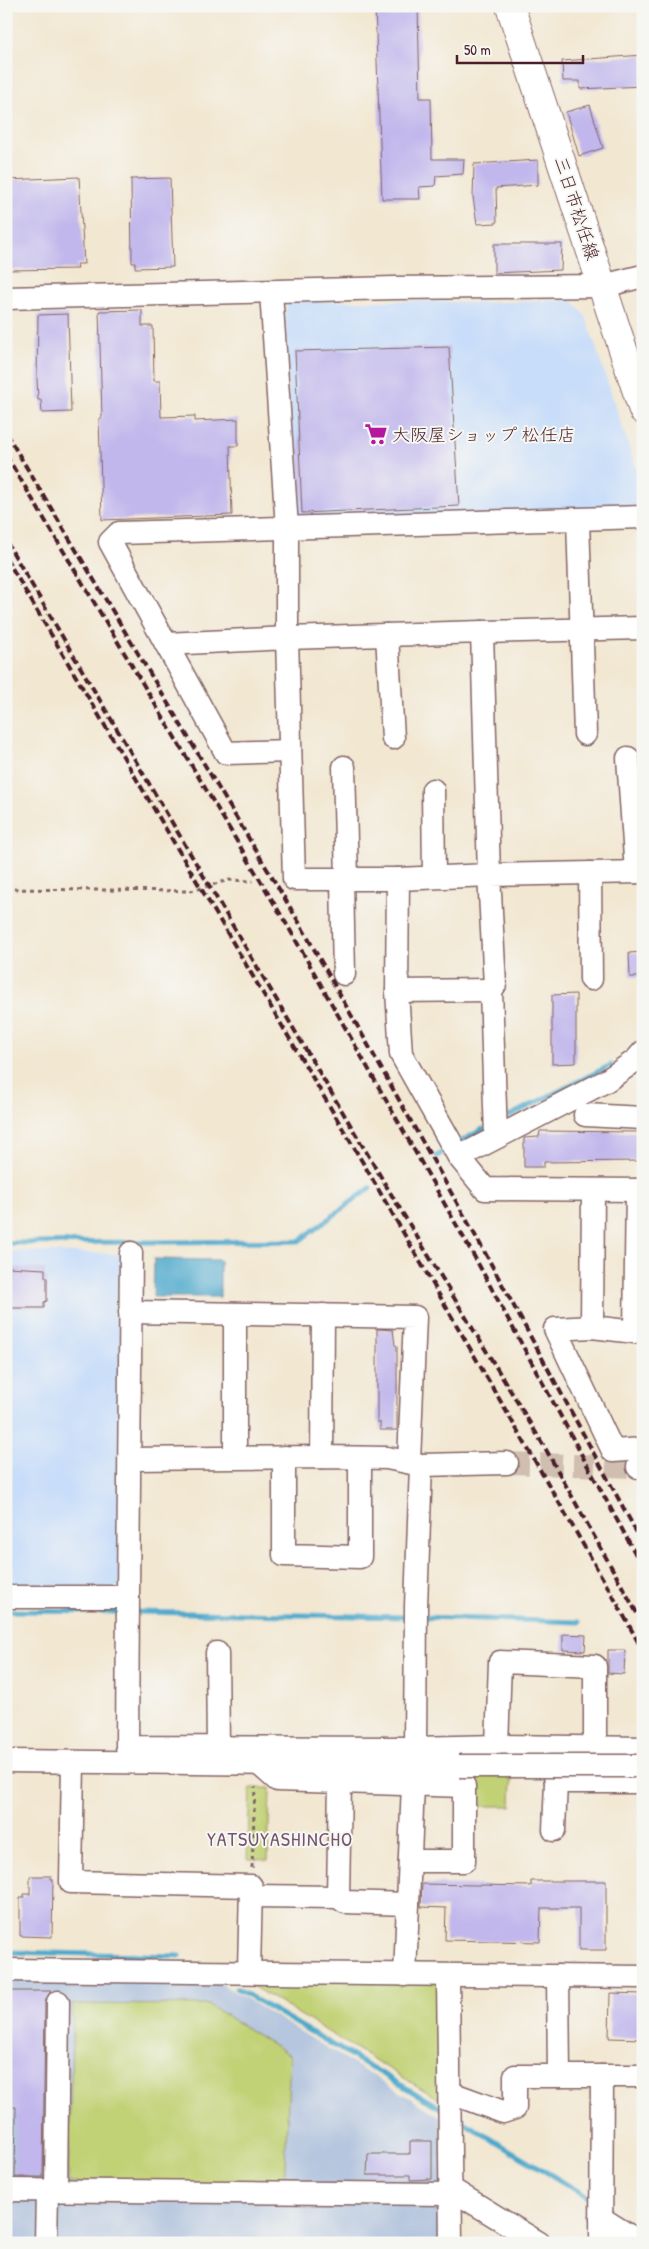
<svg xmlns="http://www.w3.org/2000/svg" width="649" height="2249" viewBox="0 0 649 2249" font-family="'Patrick Hand','Klee One',sans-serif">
<rect width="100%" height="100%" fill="#f6f6f2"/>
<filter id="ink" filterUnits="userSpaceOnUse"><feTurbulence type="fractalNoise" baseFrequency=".02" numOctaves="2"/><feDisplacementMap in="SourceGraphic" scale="10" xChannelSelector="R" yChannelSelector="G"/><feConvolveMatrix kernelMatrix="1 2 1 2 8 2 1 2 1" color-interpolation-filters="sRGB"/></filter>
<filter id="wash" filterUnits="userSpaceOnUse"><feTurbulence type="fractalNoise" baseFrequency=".0096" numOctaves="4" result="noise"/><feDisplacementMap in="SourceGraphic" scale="20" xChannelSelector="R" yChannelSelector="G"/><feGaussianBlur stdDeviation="1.12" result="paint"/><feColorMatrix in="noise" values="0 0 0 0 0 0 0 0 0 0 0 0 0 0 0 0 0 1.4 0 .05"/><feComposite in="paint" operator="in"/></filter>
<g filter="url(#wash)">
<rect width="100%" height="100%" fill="#f2e7d1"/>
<g fill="#c8ddf9">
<polygon points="572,300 586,317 643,489 643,508 293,523 285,310 290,301 424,301 478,303"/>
<polygon points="6,1251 126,1254 122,1587 6,1591"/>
</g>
<polygon fill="#b6c6de" points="6,1977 213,1979 443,2118 442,2243 6,2243"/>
<g fill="#c1d174" stroke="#867850">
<polygon points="474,1774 512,1776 511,1806 472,1806"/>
<polygon points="250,1788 270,1788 268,1860 247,1859"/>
<polygon points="239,1978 441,1982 442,2101"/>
<polygon points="73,2004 209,2005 290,2055 284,2187 68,2183"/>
</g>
<polygon fill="#4ea9cc" stroke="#4c647c" points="154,1259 220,1260 220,1297 153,1297"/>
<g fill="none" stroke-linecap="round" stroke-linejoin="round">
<g stroke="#4ea9cc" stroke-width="5">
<polyline points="509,1116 611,1065"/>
<polyline points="457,1144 483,1129"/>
<polyline points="437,1156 447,1150"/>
<polyline points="6,1243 299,1241 370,1188"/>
<polyline points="6,1611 123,1612"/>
<polyline points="134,1612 411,1617"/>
<polyline points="422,1617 579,1622"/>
<polyline points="6,1952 179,1956"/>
<polyline points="236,1988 444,2110"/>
<polyline points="455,2117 596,2202"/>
</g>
</g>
<g id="blocks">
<g fill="#c1b7ec">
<polygon points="375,6 418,6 420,98 431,98 432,159 464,159 463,174 436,176 435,186 419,187 420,199 382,199"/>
<polygon points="643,55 643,86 580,89 580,81 563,81 562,61"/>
<polygon points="590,105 603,148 579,156 566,112"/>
<polygon points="538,160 538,185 496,188 497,223 477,224 473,197 474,164"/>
<polygon points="79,177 84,264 77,264 78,269 6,270 6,180"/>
<polygon points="170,178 173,267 135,268 135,263 132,263 131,179"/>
<polygon points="494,244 562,244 561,270 494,273"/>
<polygon points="142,310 142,326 153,326 154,381 160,381 161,417 195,416 195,421 238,419 238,446 230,446 232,515 102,520 99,418 102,418 99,311"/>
<polygon points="68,314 71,412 42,413 41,400 38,400 37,379 38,315"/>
<polygon points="449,347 459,506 302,513 295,351"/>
<polygon points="643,952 643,977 630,977 629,953"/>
<polygon points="576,994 576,1063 552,1064 552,995"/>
<polygon points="540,1131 640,1132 640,1137 643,1137 643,1161 544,1162 544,1167 524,1167 524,1138 539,1137"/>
<polygon points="6,1267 45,1269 45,1277 47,1277 47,1301 44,1302 44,1308 6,1308"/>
<polygon points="377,1329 393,1330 395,1345 397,1346 397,1430 380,1430 380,1422 377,1422"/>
<polygon points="563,1634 586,1635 585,1651 563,1650"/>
<polygon points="608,1650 625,1650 624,1674 608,1673"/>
<polygon points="30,1876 51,1876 51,1879 53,1879 52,1937 20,1936 20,1897 24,1897 24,1894 30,1894"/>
<polygon points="531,1881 606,1881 606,1950 579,1950 579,1908 541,1908 540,1942 445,1940 446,1908 421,1907 422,1884 531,1886"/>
<polygon points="6,1991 51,1991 45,2002 43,2177 15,2177 16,2107 6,2107"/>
<polygon points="610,1993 643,1994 643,2039 609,2038"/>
<polygon points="410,2141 432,2141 432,2179 410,2180 410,2175 367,2175 368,2154 410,2154"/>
</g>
</g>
</g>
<g filter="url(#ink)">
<use href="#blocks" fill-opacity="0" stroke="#856565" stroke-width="1"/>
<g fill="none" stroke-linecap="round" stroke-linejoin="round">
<polyline stroke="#d0bfb0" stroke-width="22" stroke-dasharray="22 11" stroke-linecap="butt" points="507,1463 638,1467"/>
<defs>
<g id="minor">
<polyline points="271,292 287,528 287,638 482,632 489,875 398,879 397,991 401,1054 459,1157 606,1081 636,1060 643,1052"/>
<polyline points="6,298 394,288 603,286 643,276"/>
<polyline points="578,520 585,734"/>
<polyline points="482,632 643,628"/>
<polyline points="387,635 393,738"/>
<polyline points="166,644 287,638 294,879 398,879"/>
<polyline points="290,751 226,753 110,542 119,533 643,517"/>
<polyline points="628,758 636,872"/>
<polyline points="344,767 347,879"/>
<polyline points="433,790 434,877"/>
<polyline points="590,873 591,979"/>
<polyline points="342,879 344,974"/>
<polyline points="397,991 491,990"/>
<polyline points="585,1115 643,1118"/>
<polyline points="496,1136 491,990 495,985 489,875 643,872"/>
<polyline points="459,1157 485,1189 643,1190"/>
<polyline points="637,1190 635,1332 592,1327 555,1329 613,1451 643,1449"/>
<polyline points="130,1312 415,1317 409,1462"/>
<polyline points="235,1314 235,1457"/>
<polyline points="592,1327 593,1190"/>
<polyline points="284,1457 284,1555 360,1557 360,1458"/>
<polyline points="322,1457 323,1315"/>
<polyline points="130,1459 322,1457 387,1458 421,1465 507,1463"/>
<polyline points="638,1467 643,1467"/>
<polyline points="6,1597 128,1597 127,1747 415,1748 497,1746 643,1748"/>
<polyline points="128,1597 131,1253"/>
<polyline points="217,1653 218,1747"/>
<polyline points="497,1746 500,1662 595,1666 595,1747"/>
<polyline points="415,1748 416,1606 421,1465"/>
<polyline points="6,1761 459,1766"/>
<polyline points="73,1762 71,1882 251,1886 249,1971"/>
<polyline points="259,1764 277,1780 464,1786 464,1861 410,1861"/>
<polyline points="556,1782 643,1782"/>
<polyline points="554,1830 556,1782 554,1769"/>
<polyline points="251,1896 338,1897 345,1902 408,1904"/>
<polyline points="338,1897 340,1782"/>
<polyline points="6,1970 643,1977"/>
<polyline points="405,1975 413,1784"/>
<polyline points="448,1976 451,2243"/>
<polyline points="558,1976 559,2076"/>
<polyline points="451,2093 503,2112 515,2108 515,2076 643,2076"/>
<polyline points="451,2189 539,2243"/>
<polyline points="6,2190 451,2194"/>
<polyline points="56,2191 58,2002"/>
<polyline points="601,2218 641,2243"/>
<polyline points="46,2243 47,2191"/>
<polyline points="601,2243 602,2076"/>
</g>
<polyline id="major" points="510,6 643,410"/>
</defs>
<use href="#minor" stroke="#856565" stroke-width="25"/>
<use href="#major" stroke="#856565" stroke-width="30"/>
<g stroke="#856565" stroke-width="3" stroke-dasharray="4 4" stroke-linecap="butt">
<polyline points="6,889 191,891 229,880 253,881"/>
<polyline points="252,1868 255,1787"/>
</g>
<use href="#minor" stroke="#fff" stroke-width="22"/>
<use href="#major" stroke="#fff" stroke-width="28"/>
<g stroke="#4a1f2b" stroke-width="4" stroke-dasharray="8 4" stroke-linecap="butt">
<polyline points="6,433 300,924 484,1251 643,1544"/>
<polyline points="6,455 290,930 474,1256 643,1568"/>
<polyline points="6,541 391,1194 544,1446 643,1624"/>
<polyline points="6,558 366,1168 618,1605 643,1651"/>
</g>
<defs>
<polyline id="minor-bridge" points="459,1766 643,1766"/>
</defs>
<use href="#minor-bridge" stroke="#856565" stroke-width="25" stroke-linecap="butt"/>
<use href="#minor-bridge" stroke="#fff" stroke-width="22"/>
</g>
</g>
<defs>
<symbol id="supermarket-bare" viewBox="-9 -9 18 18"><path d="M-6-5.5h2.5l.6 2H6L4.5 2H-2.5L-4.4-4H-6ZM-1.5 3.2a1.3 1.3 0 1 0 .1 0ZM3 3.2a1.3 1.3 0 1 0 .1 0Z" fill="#b5179e" stroke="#f6f6f2" stroke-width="2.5" paint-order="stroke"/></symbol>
</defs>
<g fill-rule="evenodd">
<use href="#supermarket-bare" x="360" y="418" width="32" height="32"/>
</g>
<g text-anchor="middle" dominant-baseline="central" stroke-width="4" stroke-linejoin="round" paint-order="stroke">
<g font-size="18" fill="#4a1f2b" stroke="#f6f6f2">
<text transform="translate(577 208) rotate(72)">三日市松任線</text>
</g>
<g font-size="18" fill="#4a1f2b" stroke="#f6f6f2" text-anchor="start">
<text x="392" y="434">大阪屋ショップ 松任店</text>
</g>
<g font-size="20" letter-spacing="1" fill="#74546f" stroke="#f6f6f2">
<text x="280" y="1838">YATSUYASHINCHO</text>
</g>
</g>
<rect width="649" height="2249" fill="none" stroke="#f6f6f2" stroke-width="25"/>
<path d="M457 55v8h126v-8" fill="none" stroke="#4a1f2b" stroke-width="2.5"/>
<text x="464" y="55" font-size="15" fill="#4a1f2b" stroke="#f6f6f2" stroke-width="4" paint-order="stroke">50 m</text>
</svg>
